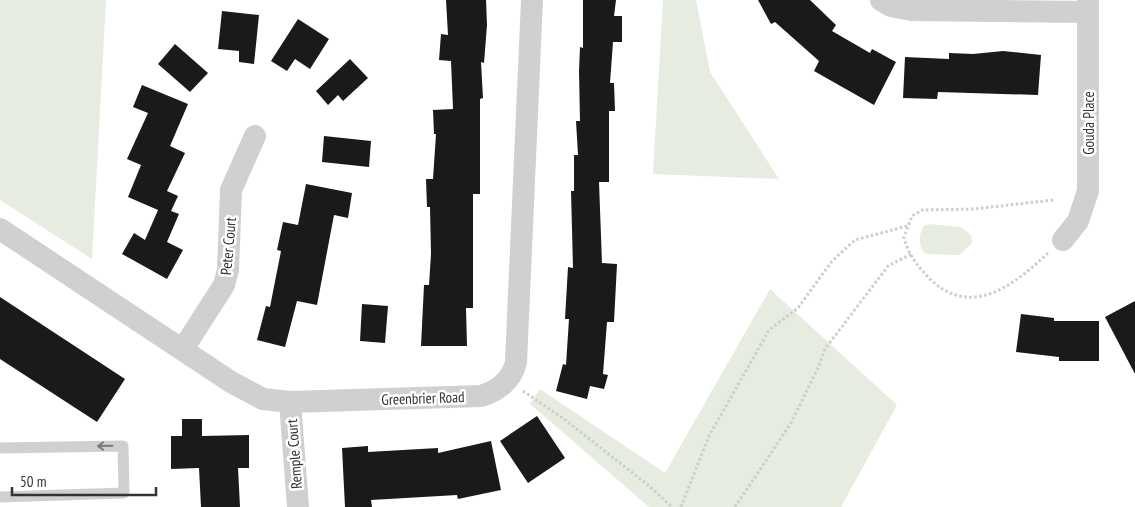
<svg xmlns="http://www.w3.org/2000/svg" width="1135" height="507" viewBox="0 0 1135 507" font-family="'PT Sans Narrow',sans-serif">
<rect width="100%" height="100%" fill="#fff"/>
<g fill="#e6ecdf">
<polygon points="0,0 106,0 92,259 0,200"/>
<polygon points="663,0 696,0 710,72 779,179 653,174"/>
<path d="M929,224l32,3 10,8 1,8 -13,12 -33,-1c-8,-6 -8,-20 -2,-28z"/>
<polygon points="770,289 897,405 841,507 649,507 530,404 540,389 665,473"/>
</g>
<g fill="#1a1a1a">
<polygon points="446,0 486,0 487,25 484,63 481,62 483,98 480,99 480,194 473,194 473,308 466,308 467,346 421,346 424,285 429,285 431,254 430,207 427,207 426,179 433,179 436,134 434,134 433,110 453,109 451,61 439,60 441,34 448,35"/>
<polygon points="583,0 616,0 614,16 622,16 622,42 613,42 610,83 614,83 615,111 609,111 609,182 599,182 602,263 617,264 614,322 607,322 603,374 608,375 604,389 590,386 587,399 556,391 563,364 566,365 569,319 565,319 568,267 573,268 571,191 574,191 574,155 578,155 576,121 580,121 579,71 580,47 583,48"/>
<polygon points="758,0 810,0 836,25 832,31 870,53 872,49 896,62 874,105 814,71 819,61 775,22 771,24"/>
<polygon points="222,11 259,15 254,64 239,62 239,51 218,49"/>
<polygon points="298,19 329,39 310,69 295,59 287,71 271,61"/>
<polygon points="175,44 208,73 190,92 158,64"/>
<polygon points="1003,51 1041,55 1038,95 938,92 937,99 903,98 905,57 949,59 949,53 973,54"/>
<polygon points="350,59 368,78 343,101 338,95 328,105 316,91"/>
<polygon points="142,85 188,104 170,146 185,153 167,191 178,196 171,211 179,214 167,242 183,250 167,279 122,254 134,233 145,240 158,210 128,197 141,165 127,159 148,113 133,107"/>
<polygon points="324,136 371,141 369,167 322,162"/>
<polygon points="306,184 352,193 348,218 334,215 317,305 297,301 285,347 257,340 266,306 270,307 281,251 277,250 283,222 298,225"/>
<polygon points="0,297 125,379 97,422 0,359"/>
<polygon points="1135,301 1135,374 1105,317"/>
<polygon points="362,304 388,306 385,343 360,341"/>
<polygon points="1021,314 1054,318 1054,321 1099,321 1099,361 1059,361 1059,357 1016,352"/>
<polygon points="537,416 565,458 528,483 500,441"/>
<polygon points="182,419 202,419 202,436 249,435 249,468 238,468 240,507 201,507 199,468 171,469 171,436 182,436"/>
<polygon points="491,441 501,490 458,499 457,495 371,500 372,507 345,507 342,448 368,446 368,452 438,448 438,453"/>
</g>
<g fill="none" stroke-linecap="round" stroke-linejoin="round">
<g stroke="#cdcdcd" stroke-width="3" stroke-dasharray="2.5 2.5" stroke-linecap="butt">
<path d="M1048,253c-35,33 -78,67 -120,24 -11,-12 -21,-24 -24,-40l8,-21 10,-6 52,-1 79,-9"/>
<polyline points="523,391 564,419 648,485 672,507"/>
<polyline points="681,507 709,436 769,330 798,308 832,261 855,240 907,226"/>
<polyline points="735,507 791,423 818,368 825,349 888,266 911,254"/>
</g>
<polyline stroke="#d0d0d0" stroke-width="11" points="0,448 123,446 124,493 0,497"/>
<g stroke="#d0d0d0" stroke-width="22">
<polyline points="881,0 891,6 911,10 1088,12"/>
<path d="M0,229l231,153 32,17 27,3 191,-6c17,-5 31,-16 35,-34l16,-362"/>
<polyline points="1063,240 1078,221 1088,191 1088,0"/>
<polyline points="183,349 224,285 228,270 231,190 255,136"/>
<polyline points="290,402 298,507"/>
</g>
</g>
<defs><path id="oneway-shaft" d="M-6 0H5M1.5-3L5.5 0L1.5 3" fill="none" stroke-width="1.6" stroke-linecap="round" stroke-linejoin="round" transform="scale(1.25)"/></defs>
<use stroke="#7a7a7a" href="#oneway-shaft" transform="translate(105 446) rotate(179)"/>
<g text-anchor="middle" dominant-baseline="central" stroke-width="5" stroke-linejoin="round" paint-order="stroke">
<g font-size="15" fill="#333" stroke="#fff">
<text transform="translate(1088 123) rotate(-90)">Gouda Place</text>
<text transform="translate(228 246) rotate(-85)">Peter Court</text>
<text transform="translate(423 398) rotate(-2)">Greenbrier Road</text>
<text transform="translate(294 454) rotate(-94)">Remple Court</text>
</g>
</g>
<path d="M12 487v8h144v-8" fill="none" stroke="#333333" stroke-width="2.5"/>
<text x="20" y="487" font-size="15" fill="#333333" stroke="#ffffff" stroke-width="4" paint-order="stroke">50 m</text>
</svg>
